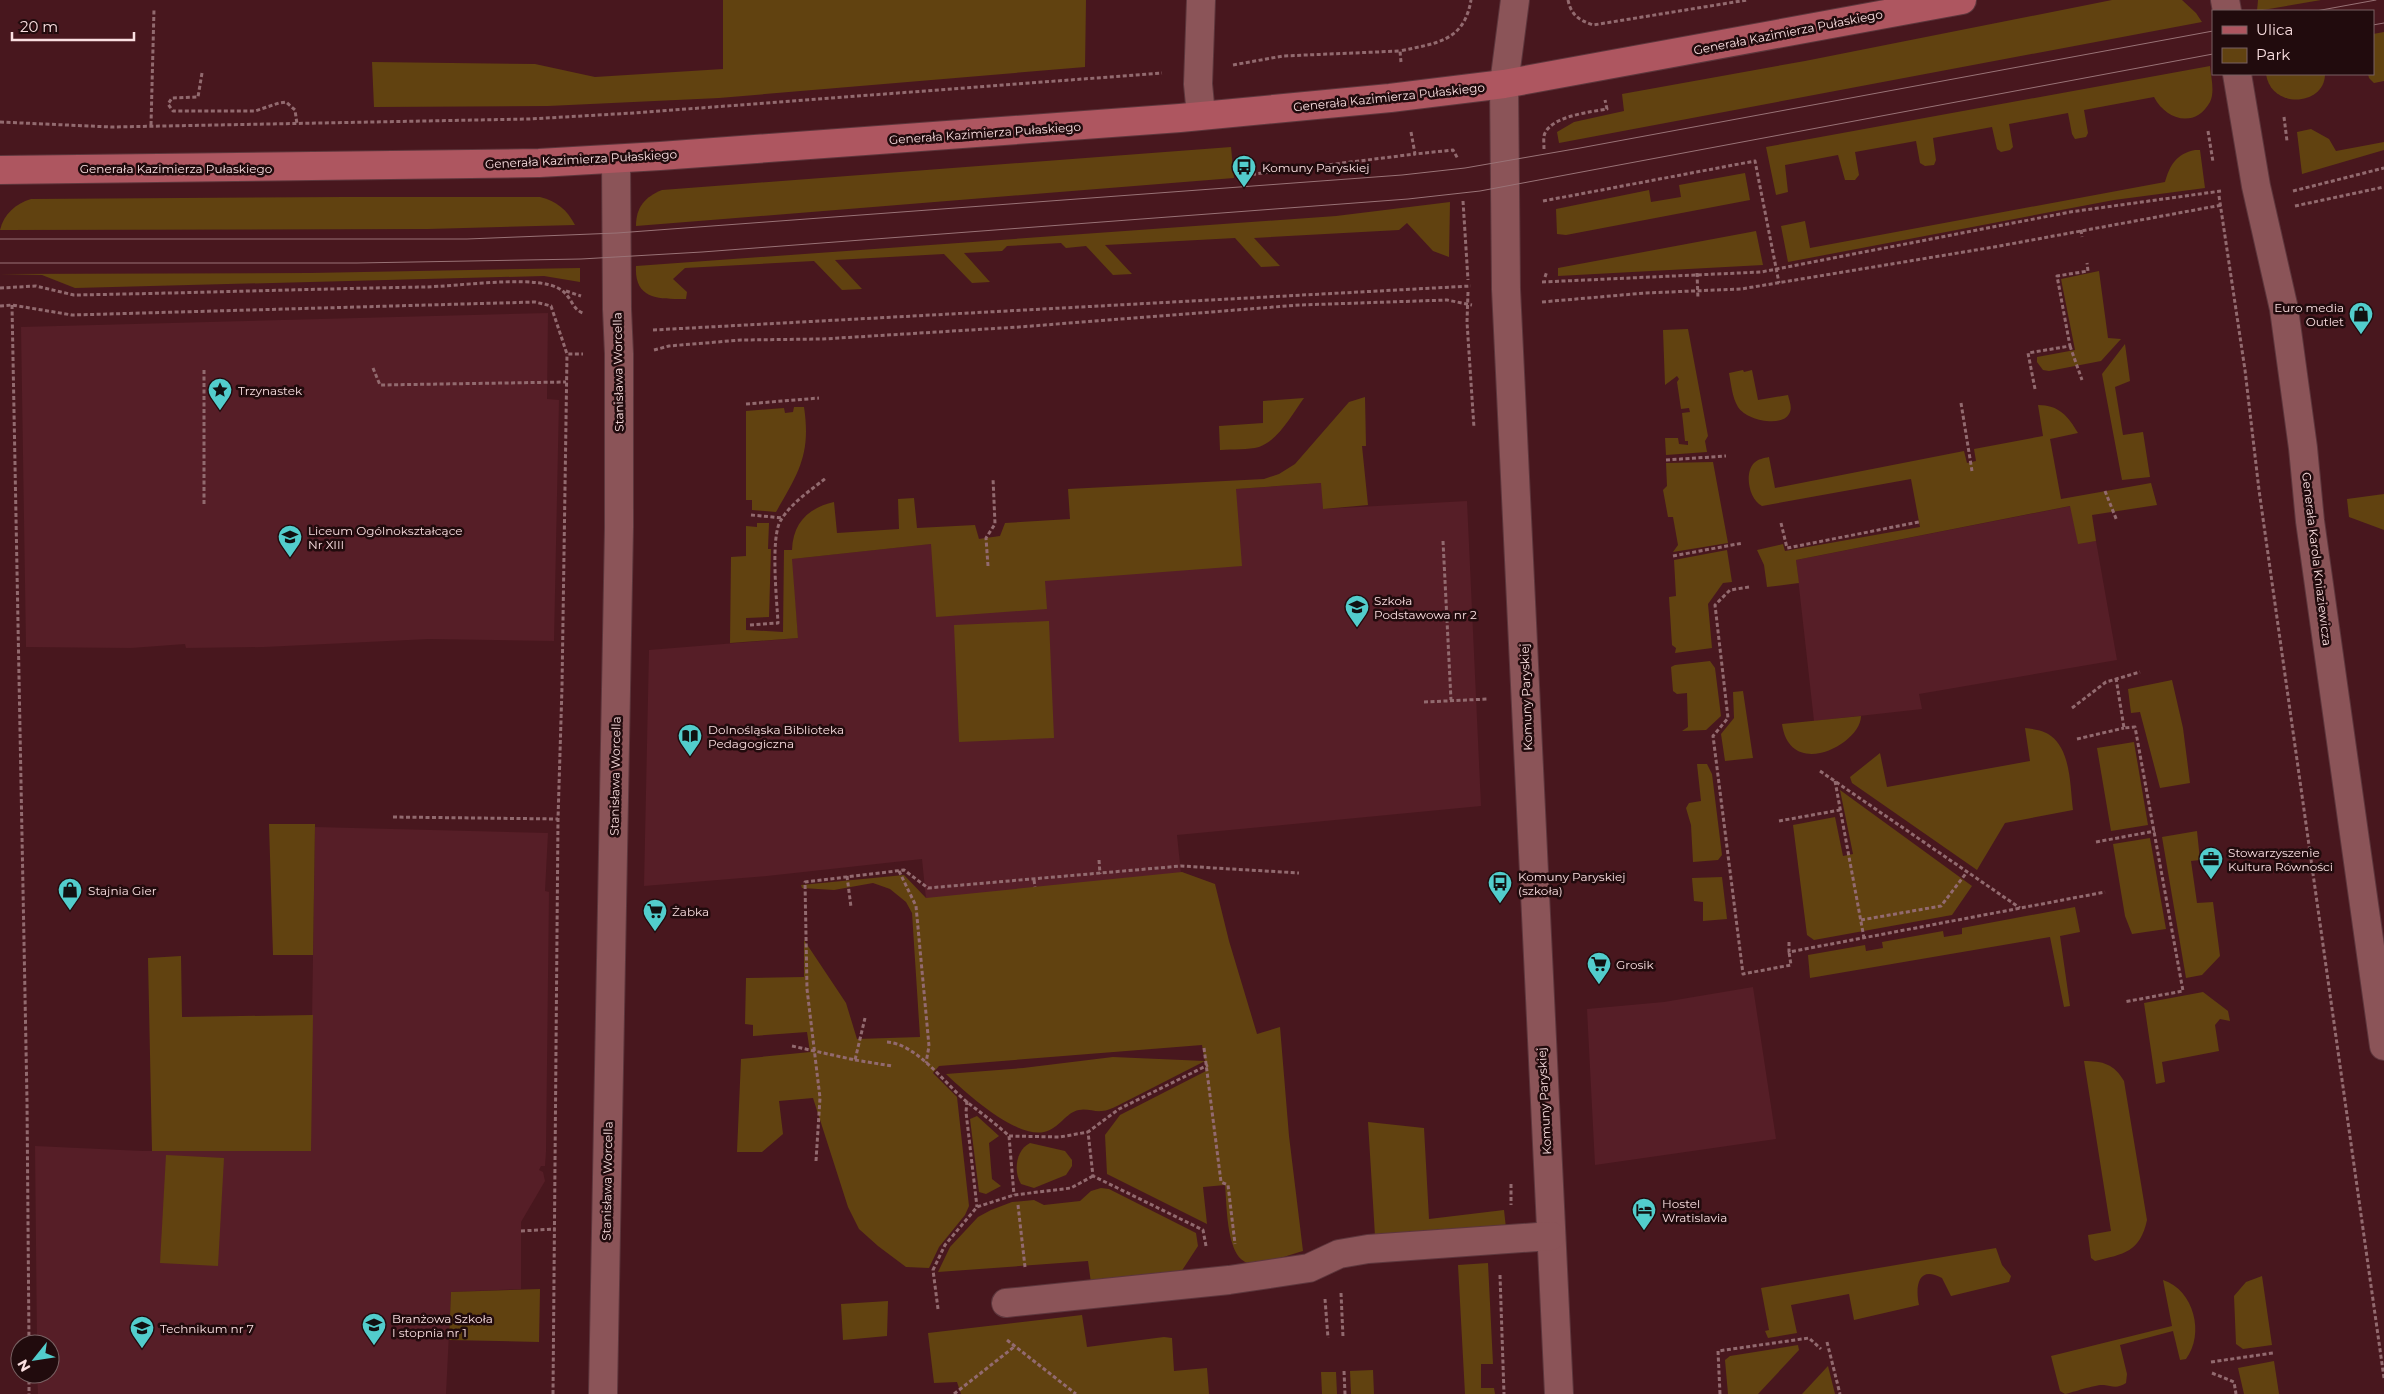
<svg xmlns="http://www.w3.org/2000/svg" width="2384" height="1394" viewBox="0 0 2384 1394" font-family="Montserrat,sans-serif">
<rect width="100%" height="100%" fill="#48171e"/>
<g fill="#561e27">
<polygon points="548,313 547,399 559,400 554,641 429,639 264,647 186,648 185,644 131,648 26,647 21,327"/>
<polygon points="1322,483 1323,509 1467,501 1481,806 1177,835 1198,1037 939,1029 922,859 767,876 644,886 649,650 798,638 791,559 1077,528 1235,489"/>
<polygon points="2071,506 2078,543 2096,541 2117,660 1919,694 1922,709 1814,721 1796,560"/>
<polygon points="315,827 548,833 545,891 549,892 546,1152 545,1166 541,1166 539,1170 543,1172 545,1181 521,1222 521,1289 451,1292 446,1394 38,1394 37,1374 50,1374 50,1344 37,1344 35,1146 143,1151 310,1151"/>
<polygon points="1753,987 1776,1139 1595,1165 1587,1009 1664,1002"/>
</g>
<g fill="#614210">
<polygon points="723,0 1086,0 1085,67 719,98 548,106 374,107 372,62 535,64 595,77 723,69"/>
<polygon points="2112,0 2182,0 2196,13 2202,22 1559,143 1557,132 1574,122 1624,111 1622,94 1805,61"/>
<polygon points="2258,0 2321,0 2257,11"/>
<polygon points="2384,32 2384,81 2374,83 2369,78 2368,74 2373,74 2373,34"/>
<path d="M2210,66c1,11 5,26 0,36 -15,27 -44,18 -56,-5l-70,13 4,23 -2,4 -11,2 -3,-5 -4,-21 -59,11 4,23 -3,3 -9,2 -4,-3 -5,-22 -59,11 3,22 -2,5 -9,1 -5,-3 -4,-22 -61,11 4,23 -4,5h-10l-7,-25 -53,10 3,27 -12,3 -10,-48z"/>
<path d="M2266,74h59c0,32 -54,36 -59,0z"/>
<polygon points="2311,129 2329,139 2336,151 2384,142 2384,150 2302,174 2297,132"/>
<path d="M1231,147l3,31 -598,48c0,-19 9,-29 26,-36z"/>
<path d="M2195,150h5l5,38 -91,12 -326,62 -7,-36 24,-5 5,27 355,-66c5,-17 11,-28 30,-32z"/>
<polygon points="1745,173 1750,200 1566,235 1557,234 1556,209 1649,190 1651,202 1681,197 1679,185"/>
<path d="M345,197h195c17,4 27,13 35,28l-147,4 -428,1c4,-16 15,-26 31,-31z"/>
<path d="M1450,202l-1,55 -16,-6 -26,-28 -8,7 -145,8 26,28 -19,1 -26,-29 -130,7 27,29 -19,1 -27,-29 -20,2 -5,-5 -54,3 -5,5 -38,2 26,29 -18,1 -28,-29 -109,6 27,29 -20,1 -28,-29 -129,7 -12,11 14,13 -1,7c-25,0 -52,2 -50,-33l700,-50z"/>
<polygon points="1756,231 1763,265 1558,276 1558,268"/>
<polygon points="580,268 580,282 544,276 75,288 42,275 0,274 310,273"/>
<polygon points="2099,271 2108,338 2121,339 2101,361 2049,371 2043,370 2037,362 2037,357 2075,350 2061,279"/>
<polygon points="1688,329 1708,436 1705,441 1707,452 1666,455 1665,438 1678,438 1679,444 1688,445 1688,441 1685,441 1682,413 1690,412 1689,408 1681,409 1677,382 1679,379 1677,376 1665,385 1663,330"/>
<polygon points="2125,344 2130,381 2115,387 2123,435 2143,432 2150,477 2122,480 2102,374"/>
<path d="M1743,370l1,2 8,-2 6,30 30,-5c1,5 5,13 1,19 -8,14 -43,6 -51,-7 -6,-10 -7,-24 -9,-34z"/>
<path d="M1365,397l1,49h-4l6,59 -45,4 -2,-26 -85,6 6,77 -197,15 2,28 -111,8 -5,-73 -139,15 6,79 -68,5 1,-86 15,-1v-30l11,1v-4h12l-1,26h3l-2,68 -23,1v12l37,2 1,-82h8c1,-27 16,-42 42,-48l3,31 62,-4 -1,-30 16,-1 3,30 58,-3 4,14 21,-3 5,-13 65,-4 -2,-30 196,-10 15,-5 16,-10 54,-62z"/>
<path d="M1304,398c-11,15 -26,43 -45,49 -11,3 -26,2 -39,3l-1,-24 44,-3v-22z"/>
<path d="M2038,405c21,0 30,11 40,28l-28,6 11,60 90,-16 6,22 -65,10 4,26 -18,3 -8,-38 -274,54 3,23 -32,4 -3,-22 -7,-15 26,-6 2,7 135,-24 -9,-48 -149,27c-13,-6 -18,-33 -8,-43 4,-4 10,-5 15,-6l6,31 189,-37 3,12 9,-2 -2,-12 69,-13z"/>
<path d="M794,407h10c7,47 -5,65 -28,105l-24,-2v-10h-6v-89l38,-3 1,5 8,-1z"/>
<polygon points="1713,462 1728,543 1673,552 1678,545 1673,517 1668,517 1663,490 1667,486 1666,463"/>
<polygon points="2384,494 2384,530 2349,517 2347,499"/>
<polygon points="1727,550 1732,582 1723,583 1708,604 1712,648 1675,653 1676,648 1672,645 1669,597 1676,596 1674,560"/>
<polygon points="1049,621 1054,738 959,742 954,625"/>
<polygon points="1710,661 1715,668 1721,716 1706,730 1682,731 1688,727 1687,693 1677,694 1673,691 1671,667 1675,665"/>
<polygon points="2172,680 2183,728 2190,783 2160,788 2140,712 2131,713 2128,689"/>
<polygon points="1743,691 1753,758 1725,761 1721,734 1734,718 1733,692"/>
<path d="M1861,716c0,28 -71,65 -79,8z"/>
<path d="M2025,728c8,1 19,2 26,8 20,15 19,50 22,74l-68,13 -28,47 -125,-87 -2,-6 30,-24 7,34 143,-26z"/>
<polygon points="2134,742 2148,825 2111,831 2097,748"/>
<polygon points="1697,764 1707,764 1712,774 1722,855 1718,860 1693,862 1691,825 1686,808 1689,803 1701,801"/>
<polygon points="1840,790 1972,886 1952,915 1814,940 1807,935 1793,825 1835,817 1843,856 1853,854"/>
<polygon points="269,824 315,824 313,955 273,955"/>
<polygon points="2197,831 2200,860 2191,861 2197,903 2213,902 2220,956 2202,975 2186,978 2162,837"/>
<polygon points="2150,838 2166,929 2132,934 2125,916 2113,844"/>
<path d="M1182,872l33,12 14,57 28,93 23,-7 9,109 14,115c-15,4 -38,14 -54,12 -23,-4 -22,-59 -24,-78l-22,2 4,37 -100,-50 -2,-39 15,-20 86,-44 -1,-10 -88,45c-5,2 -10,5 -15,5 -7,1 -16,-3 -23,-1 -13,2 -20,19 -35,22 -29,6 -79,-40 -98,-58l77,-6 90,-11 92,4 -3,-16 -263,21 -6,7 24,24 12,109 -4,9 -26,32 -10,21 -23,-1 -28,-21 -19,-17 -11,-22 -35,-109 -34,3 4,33 -21,18h-25l4,-93 69,-7 -3,-20 -54,4v-11l-8,-1 1,-46 58,-1v-37l42,63 11,36 63,-2 -8,-124 -6,-11 -16,-13 -17,-6 -39,7 -32,-2 -1,-3 103,-10 22,23z"/>
<polygon points="1722,877 1727,919 1703,921 1703,902 1694,901 1692,878"/>
<polygon points="2075,907 2080,932 2060,936 2070,1006 2064,1007 2050,937 1810,978 1808,955 1865,945 1866,951 1883,948 1882,942 1943,931 1944,937 1962,934 1962,928"/>
<polygon points="181,956 182,1017 313,1015 311,1151 152,1151 148,958"/>
<polygon points="2203,992 2228,1011 2230,1021 2220,1019 2215,1025 2219,1051 2162,1062 2165,1082 2156,1084 2144,1003"/>
<path d="M2084,1061c19,0 30,3 40,20l23,139c-7,32 -23,34 -52,41l-4,-3 -3,-23 23,-4z"/>
<polygon points="977,1116 999,1136 989,1143 992,1179 1001,1186 986,1194 979,1192 970,1119"/>
<polygon points="1368,1122 1424,1128 1429,1219 1504,1210 1506,1228 1375,1236"/>
<path d="M1030,1143l35,8 7,9v6l-6,9 -32,13 -13,-4c-8,-13 -5,-34 9,-41z"/>
<polygon points="166,1155 224,1158 218,1266 160,1263"/>
<polygon points="1101,1188 1109,1189 1196,1233 1198,1246 1181,1272 1091,1283 1088,1261 938,1272 950,1247 978,1217 991,1210 1012,1202 1034,1200 1044,1205 1080,1201 1091,1191"/>
<path d="M1996,1248l6,17 9,11 -2,6 -58,14 -9,-18c-24,-13 -27,8 -23,27l-65,15 -5,-26 -58,11 6,28 -29,5 -3,-7 4,-1 -8,-42z"/>
<polygon points="1488,1263 1493,1364 1481,1364 1481,1388 1494,1388 1495,1394 1465,1394 1458,1265"/>
<polygon points="2262,1276 2272,1345 2243,1349 2236,1344 2234,1296 2246,1282"/>
<path d="M2163,1280c31,10 42,54 23,79l-6,1 -7,-29 -53,14 7,29 -1,9c-9,6 -14,3 -22,2 -8,-1 -30,7 -39,9l-5,-3 -9,-35 121,-30z"/>
<polygon points="540,1289 539,1342 449,1340 451,1292"/>
<polygon points="888,1301 887,1336 843,1340 841,1304"/>
<polygon points="1082,1315 1087,1347 1164,1337 1172,1338 1174,1371 1207,1368 1209,1394 961,1394 957,1382 934,1383 928,1333"/>
<polygon points="1798,1345 1799,1350 1758,1394 1728,1394 1725,1360 1730,1356"/>
<polygon points="2274,1361 2279,1394 2244,1394 2238,1368"/>
<polygon points="1828,1366 1835,1394 1802,1394"/>
<polygon points="1373,1370 1374,1394 1351,1394 1350,1371"/>
<polygon points="1321,1372 1336,1372 1337,1394 1322,1394"/>
</g>
<g fill="none" stroke-linecap="round" stroke-linejoin="round">
<defs>
<g id="minor">
<polyline points="1201,0 1198,84 1201,115"/>
<polyline points="1515,0 1504,84 1506,289 1559,1394"/>
<polyline points="2225,0 2227,11"/>
<polyline points="2237,74 2256,186 2284,309 2303,448 2310,521 2384,1046"/>
<polyline points="1006,1303 1229,1280 1309,1268 1339,1254 1368,1249 1551,1236"/>
<polyline points="603,1394 619,527 619,354 617,309 616,159"/>
</g>
<polyline id="major" points="0,170 539,163 660,156 1180,118 1390,98 1504,84 1962,0"/>
</defs>
<use href="#minor" stroke="#5d363c" stroke-width="30"/>
<use href="#major" stroke="#5d363c" stroke-width="30"/>
<g stroke="#926a6f" stroke-width="3" stroke-dasharray="4 2.5" stroke-linecap="butt">
<path d="M1568,0c3,15 11,20 25,25l154,-25"/>
<path d="M1401,62l-1,-11c36,-8 64,-9 71,-51"/>
<polyline points="1233,65 1283,56 1400,51"/>
<polyline points="202,73 198,97 172,98 168,104 173,111 255,111 279,103 286,102 295,110 297,124"/>
<polyline points="2284,117 2287,141"/>
<polyline points="0,122 111,127 529,119 634,113 1162,73"/>
<polyline points="151,125 154,9"/>
<polyline points="2208,131 2213,162"/>
<polyline points="1411,132 1415,154 1453,150 1458,159"/>
<path d="M1544,149c0,-5 -1,-12 1,-16 8,-17 45,-21 62,-24l-2,-9"/>
<polyline points="1239,176 1415,154"/>
<polyline points="2293,191 2384,168"/>
<polyline points="2219,196 2245,370 2259,490 2384,1378"/>
<polyline points="1463,201 1468,280"/>
<polyline points="1543,201 1755,161 1779,283"/>
<polyline points="2295,206 2384,187"/>
<polyline points="2081,230 2082,237"/>
<polyline points="1697,273 1698,299"/>
<polyline points="1545,277 1547,271"/>
<polyline points="1542,282 1761,272 2070,212 2221,191"/>
<path d="M0,288l36,-2 38,9c117,-2 234,-6 351,-8 33,-1 96,-10 125,-2 23,6 19,23 33,28"/>
<polyline points="566,291 581,296"/>
<polyline points="1468,292 1467,322 1474,428"/>
<polyline points="1542,302 1645,293 1741,289 1994,247 2222,205"/>
<polyline points="12,305 27,1101 29,1344"/>
<polyline points="0,306 12,305 72,315 535,302 551,306 567,354 583,354"/>
<polyline points="653,330 1471,286"/>
<polyline points="2070,346 2082,380"/>
<polyline points="654,350 669,346 741,340 823,339 1019,327 1300,305 1447,300 1472,305"/>
<polyline points="373,368 380,385 566,382"/>
<polyline points="204,370 204,504"/>
<polyline points="2035,389 2028,353 2070,346 2057,276 2088,271 2087,263"/>
<polyline points="1961,403 1972,471"/>
<polyline points="746,404 819,398"/>
<polyline points="1666,460 1726,456"/>
<polyline points="2105,491 2117,521"/>
<polyline points="751,515 783,518"/>
<polyline points="1781,523 1787,548 1919,522"/>
<polyline points="1443,541 1451,700"/>
<polyline points="1673,556 1743,543"/>
<polyline points="988,566 986,538 995,524 993,478"/>
<polyline points="1749,587 1730,590 1715,605 1728,718 1713,736 1743,974 1791,965 1789,952"/>
<path d="M750,625l28,-2c-1,-21 -8,-87 3,-103 10,-17 30,-30 45,-42"/>
<polyline points="2116,678 2124,728 2135,727 2183,991 2124,1002"/>
<polyline points="1424,702 1488,699"/>
<polyline points="2072,708 2106,682 2140,672"/>
<polyline points="2077,739 2124,728"/>
<polyline points="1820,771 2020,908"/>
<polyline points="1835,781 1864,938"/>
<polyline points="393,817 558,819"/>
<polyline points="1779,821 1840,810"/>
<polyline points="2096,842 2155,831"/>
<polyline points="1099,860 1100,874"/>
<polyline points="899,871 916,906 929,1046 926,1063"/>
<polyline points="847,876 851,907"/>
<polyline points="1034,880 1035,887"/>
<polyline points="1861,920 1941,906 1967,872"/>
<polyline points="1789,942 1789,952 2105,892"/>
<path d="M887,1042c30,2 57,41 80,60 14,11 28,21 42,34l5,59"/>
<polyline points="792,1046 855,1060 865,1018"/>
<polyline points="1204,1048 1221,1182 1228,1185 1235,1244"/>
<polyline points="855,1060 892,1066"/>
<polyline points="967,1101 966,1112 977,1207"/>
<polyline points="1009,1136 1060,1137 1088,1132"/>
<polyline points="816,1161 820,1098 807,989 805,882 904,870 928,888 1181,866 1299,873"/>
<polyline points="1511,1184 1511,1205"/>
<polyline points="1018,1205 1025,1267"/>
<polyline points="521,1231 555,1229"/>
<polyline points="1206,1246 1203,1230 1093,1176 1088,1132 1119,1109 1208,1065"/>
<polyline points="1500,1275 1504,1394"/>
<polyline points="1341,1293 1343,1337"/>
<polyline points="1325,1299 1328,1338"/>
<polyline points="938,1309 933,1270 945,1245 977,1207 1014,1195 1071,1188 1093,1176"/>
<polyline points="1007,1340 1076,1394"/>
<polyline points="1827,1342 1840,1394"/>
<polyline points="2211,1362 2273,1353"/>
<polyline points="1344,1371 1345,1394"/>
<polyline points="2212,1373 2234,1382 2236,1394"/>
<polyline points="29,1374 29,1394"/>
<polyline points="553,1394 558,819 562,687 567,354"/>
<polyline points="954,1394 1014,1347"/>
<polyline points="1720,1394 1718,1351 1809,1338 1821,1349"/>
</g>
<use href="#minor" stroke="#8b5458" stroke-width="28"/>
<use href="#major" stroke="#ae5660" stroke-width="28"/>
<g stroke="#997276" stroke-width="1">
<polyline points="2316,11 2376,0"/>
<polyline points="2373,25 2384,23"/>
<polyline points="0,239 467,239 617,233 1402,175 1465,168 1580,148 2213,31"/>
<polyline points="0,263 357,263 581,259 702,252 1408,199 1480,191 2213,54"/>
</g>
</g>
<defs>
<symbol id="bus-pin" viewBox="-11 -11 22 30"><path d="M0 17L-7.5 6A9.5 9.5 0 1 1 7.5 6Z" fill="#52cdcc" stroke="#210b0d"/><path d="M-5-6H5V4H4V6H2V4H-2V6H-4V4H-5ZM-3.5-4V0h7V-4ZM-3.5 1.2v1.5H-2V1.2ZM2 1.2v1.5H3.5V1.2Z" fill="#111"/></symbol>
<symbol id="shop-pin" viewBox="-11 -11 22 30"><path d="M0 17L-7.5 6A9.5 9.5 0 1 1 7.5 6Z" fill="#52cdcc" stroke="#210b0d"/><path d="M-5-2.5h2.3a2.7 3.5 0 0 1 5.4 0H5L5.5 6h-11ZM-1.5-2.5h3a1.5 2.3 0 0 0-3 0Z" fill="#111"/></symbol>
<symbol id="sight-pin" viewBox="-11 -11 22 30"><path d="M0 17L-7.5 6A9.5 9.5 0 1 1 7.5 6Z" fill="#52cdcc" stroke="#210b0d"/><path d="M0-6L1.8-2.2L6-1.7L2.9 1.2L3.7 5.4L0 3.3L-3.7 5.4L-2.9 1.2L-6-1.7L-1.8-2.2Z" fill="#111"/></symbol>
<symbol id="school-pin" viewBox="-11 -11 22 30"><path d="M0 17L-7.5 6A9.5 9.5 0 1 1 7.5 6Z" fill="#52cdcc" stroke="#210b0d"/><path d="M0-5L7-2L0 1L-7-2ZM-4 1L0 2.5L4 1V4Q0 6-4 4Z" fill="#111"/></symbol>
<symbol id="library-pin" viewBox="-11 -11 22 30"><path d="M0 17L-7.5 6A9.5 9.5 0 1 1 7.5 6Z" fill="#52cdcc" stroke="#210b0d"/><path d="M-6-4Q-3-5.5-.7-3.5V5Q-3 3-6 4ZM6-4Q3-5.5 .7-3.5V5Q3 3 6 4Z" fill="#111"/></symbol>
<symbol id="office-pin" viewBox="-11 -11 22 30"><path d="M0 17L-7.5 6A9.5 9.5 0 1 1 7.5 6Z" fill="#52cdcc" stroke="#210b0d"/><path d="M-6-3h4V-5.5h4V-3h4V5H-6ZM-1-4.5V-3h2v-1.5ZM-6 0V1H6V0Z" fill="#111"/></symbol>
<symbol id="supermarket-pin" viewBox="-11 -11 22 30"><path d="M0 17L-7.5 6A9.5 9.5 0 1 1 7.5 6Z" fill="#52cdcc" stroke="#210b0d"/><path d="M-6-5.5h2.5l.6 2H6L4.5 2H-2.5L-4.4-4H-6ZM-1.5 3.2a1.3 1.3 0 1 0 .1 0ZM3 3.2a1.3 1.3 0 1 0 .1 0Z" fill="#111"/></symbol>
<symbol id="hotel-pin" viewBox="-11 -11 22 30"><path d="M0 17L-7.5 6A9.5 9.5 0 1 1 7.5 6Z" fill="#52cdcc" stroke="#210b0d"/><path d="M-6-4.5h1.5V1H6V5H4.5V3h-9V5H-6ZM-4 0a1.8 1.8 0 1 1 3.6 0ZM.5 0V-2.5h3Q6-2.5 6 0Z" fill="#111"/></symbol>
</defs>
<g fill-rule="evenodd">
<use href="#bus-pin" x="1230" y="153" width="28" height="38"/>
<use href="#shop-pin" x="2347" y="300" width="28" height="38"/>
<use href="#sight-pin" x="206" y="376" width="28" height="38"/>
<use href="#school-pin" x="276" y="523" width="28" height="38"/>
<use href="#school-pin" x="1343" y="593" width="28" height="38"/>
<use href="#library-pin" x="676" y="722" width="28" height="38"/>
<use href="#office-pin" x="2197" y="845" width="28" height="38"/>
<use href="#bus-pin" x="1486" y="869" width="28" height="38"/>
<use href="#shop-pin" x="56" y="876" width="28" height="38"/>
<use href="#supermarket-pin" x="641" y="897" width="28" height="38"/>
<use href="#supermarket-pin" x="1585" y="950" width="28" height="38"/>
<use href="#hotel-pin" x="1630" y="1196" width="28" height="38"/>
<use href="#school-pin" x="360" y="1311" width="28" height="38"/>
<use href="#school-pin" x="128" y="1314" width="28" height="38"/>
</g>
<g text-anchor="middle" dominant-baseline="central" stroke-width="5" stroke-linejoin="round" paint-order="stroke">
<g font-size="12" fill="#fadfe1" stroke="#210b0d">
<text transform="translate(1788 32) rotate(-11)">Generała Kazimierza Pułaskiego</text>
<text transform="translate(1389 97) rotate(-6)">Generała Kazimierza Pułaskiego</text>
<text transform="translate(985 133) rotate(-4)">Generała Kazimierza Pułaskiego</text>
<text transform="translate(581 159) rotate(-3)">Generała Kazimierza Pułaskiego</text>
<text x="176" y="168">Generała Kazimierza Pułaskiego</text>
<text transform="translate(618 372) rotate(-91)">Stanisława Worcella</text>
<text transform="translate(2317 559) rotate(83)">Generała Karola Kniaziewicza</text>
<text transform="translate(1526 697) rotate(-92)">Komuny Paryskiej</text>
<text transform="translate(615 776) rotate(-89)">Stanisława Worcella</text>
<text transform="translate(1544 1101) rotate(-93)">Komuny Paryskiej</text>
<text transform="translate(607 1181) rotate(-89)">Stanisława Worcella</text>
</g>
<g font-size="12" fill="#fadfe1" stroke="#210b0d" text-anchor="start">
<text x="1262" y="167">Komuny Paryskiej</text>
<text x="2344" y="307" text-anchor="end">Euro media<tspan x="2344" dy="14">Outlet</tspan></text>
<text x="238" y="390">Trzynastek</text>
<text x="308" y="530">Liceum Ogólnokształcące<tspan x="308" dy="14">Nr XIII</tspan></text>
<text x="1374" y="600">Szkoła<tspan x="1374" dy="14">Podstawowa nr 2</tspan></text>
<text x="708" y="729">Dolnośląska Biblioteka<tspan x="708" dy="14">Pedagogiczna</tspan></text>
<text x="2228" y="852">Stowarzyszenie<tspan x="2228" dy="14">Kultura Równości</tspan></text>
<text x="1518" y="876">Komuny Paryskiej<tspan x="1518" dy="14">(szkoła)</tspan></text>
<text x="88" y="890">Stajnia Gier</text>
<text x="672" y="911">Żabka</text>
<text x="1616" y="964">Grosik</text>
<text x="1662" y="1203">Hostel<tspan x="1662" dy="14">Wratislavia</tspan></text>
<text x="392" y="1318">Branżowa Szkoła<tspan x="392" dy="14">I stopnia nr 1</tspan></text>
<text x="160" y="1328">Technikum nr 7</text>
</g>
</g>
<rect x="2212" y="10" width="162" height="65" fill="#210b0d" stroke="#786062"/>
<rect x="2222" y="26" width="25" height="8" fill="#ae5660" stroke="#786062"/>
<text x="2256" y="35" font-size="15" fill="#fadfe1">Ulica</text>
<rect x="2222" y="48" width="25" height="15" fill="#614210" stroke="#786062"/>
<text x="2256" y="60" font-size="15" fill="#fadfe1">Park</text>
<g transform="translate(35 1359) rotate(240)"><circle r="24" fill="#210b0d" stroke="#786062"/>
<path d="M0-4L9 19L0 12L-9 19Z" fill="#52cdcc"/>
<text y="-8" font-size="14" font-weight="bold" text-anchor="middle" fill="#fadfe1">N</text>
</g>
<path d="M12 32v8h122v-8" fill="none" stroke="#fadfe1" stroke-width="2.5"/>
<text x="20" y="32" font-size="15" fill="#fadfe1" stroke="#210b0d" stroke-width="4" paint-order="stroke">20 m</text>
</svg>
